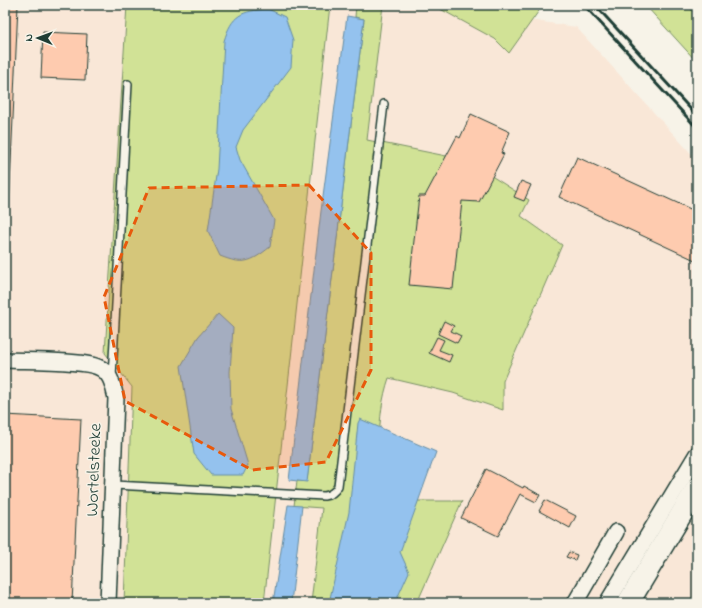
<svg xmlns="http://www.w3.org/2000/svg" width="702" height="608" viewBox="0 0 702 608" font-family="'Indie Flower',sans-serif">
<rect width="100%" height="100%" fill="#f7f3e8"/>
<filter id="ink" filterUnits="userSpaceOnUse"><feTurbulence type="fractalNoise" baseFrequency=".025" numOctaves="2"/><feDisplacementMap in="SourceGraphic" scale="8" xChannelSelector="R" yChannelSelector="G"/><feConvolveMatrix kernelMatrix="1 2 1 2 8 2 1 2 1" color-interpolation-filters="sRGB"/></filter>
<g filter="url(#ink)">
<polygon fill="#f9e7d7" points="5,5 429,5 576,27 697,160 697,603 5,603"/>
<g fill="#d1e296" stroke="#789065">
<polygon points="127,5 330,5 264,603 124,603 132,387 105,353"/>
<path d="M356,5h27l-16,135 114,23 -2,5 50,32 -8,16 41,29 -59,136v29l-50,-17 -64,-15c-14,41 -9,81 -8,123h81l-45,102h-106l11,-95 -28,-2 3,-25h10l57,-462 -9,-2z"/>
<polygon points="433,5 543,5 509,53 495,39"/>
<polygon points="644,5 697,5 697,62 646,6"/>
</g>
<g fill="#94c2ee" stroke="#658da4">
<path d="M268,9l17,8 8,23 -2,27 -48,63 -7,17 4,13 34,60 -4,27c-20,16 -27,18 -50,9l-12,-25 9,-62 7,-128c8,-26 17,-30 44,-32z"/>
<polygon points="347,16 364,19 307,482 289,480 321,211"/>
<polygon points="218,314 233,328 230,372 231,409 248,465 243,475 211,475 194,454 181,366 198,337"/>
<polygon points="360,419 436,452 400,552 409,572 395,603 329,603 349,512 358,423"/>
<polygon points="288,505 302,506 291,603 273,603"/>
</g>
<g fill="#fecbaf" stroke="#1f3d34">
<polygon points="5,5 18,5 9,208 5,208"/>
<polygon points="43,32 87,34 85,80 41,78"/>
<polygon points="471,114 510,132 501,153 504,154 479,202 462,201 453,289 409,285 419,196 425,196 457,136 460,138"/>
<polygon points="577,157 697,212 697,261 559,197"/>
<polygon points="521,181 531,185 524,201 514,197"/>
<polygon points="444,321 454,326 451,331 461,336 457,343 438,334"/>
<polygon points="437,337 444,340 439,350 452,355 449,362 429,353"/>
<polygon points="5,415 81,419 72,603 5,603"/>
<polygon points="486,469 523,488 524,486 540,495 536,502 520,494 498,536 461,518"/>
<polygon points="545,500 576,516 570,528 539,511"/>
<polygon points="569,552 577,555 575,560 566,557"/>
</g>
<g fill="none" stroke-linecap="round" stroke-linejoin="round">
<defs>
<g id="lane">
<polyline points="112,377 128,84"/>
<path d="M114,485l210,11c7,-1 11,-4 14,-10l46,-382"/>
</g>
<g id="street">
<path d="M5,360c20,1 78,0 93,7 13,5 15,19 18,31l-8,205"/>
<polyline points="575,603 616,532"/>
<polyline points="607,603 697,454"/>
</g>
<polyline id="secondary" points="628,603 697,488"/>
</defs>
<use href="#lane" stroke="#1f3d34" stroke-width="10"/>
<use href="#street" stroke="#1f3d34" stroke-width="18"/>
<use href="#secondary" stroke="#1f3d34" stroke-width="24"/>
<use href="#lane" stroke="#f7f3e8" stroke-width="7"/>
<use href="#street" stroke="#f7f3e8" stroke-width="15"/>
<use href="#secondary" stroke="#f7f3e8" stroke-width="21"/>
<g stroke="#1f3d34" stroke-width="3">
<polyline points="584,5 697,128"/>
<polyline points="595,5 697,116"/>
</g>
</g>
</g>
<path fill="#e8590c" fill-opacity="0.2" stroke="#e8590c" stroke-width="3" stroke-dasharray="8 5" stroke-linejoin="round" d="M309,185l62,68v117l-45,92 -74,8 -127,-69 -21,-104 45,-109z"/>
<g text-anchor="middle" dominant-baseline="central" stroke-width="3" stroke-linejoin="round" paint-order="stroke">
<g font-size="18" fill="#1f3d34" stroke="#f7f3e8">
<text transform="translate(95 470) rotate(-88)">Wortelsteeke</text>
</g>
</g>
<rect width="702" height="608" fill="none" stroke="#f7f3e8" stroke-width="20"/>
<rect x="10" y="10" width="682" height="588" fill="none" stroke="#1f3d34" stroke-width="1.5" filter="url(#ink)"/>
<g transform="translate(38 38) rotate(271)" stroke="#f7f3e8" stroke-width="3" paint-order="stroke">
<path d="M0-3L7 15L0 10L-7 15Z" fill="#1f3d34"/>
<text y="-6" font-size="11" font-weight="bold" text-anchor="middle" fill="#1f3d34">N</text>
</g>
</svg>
